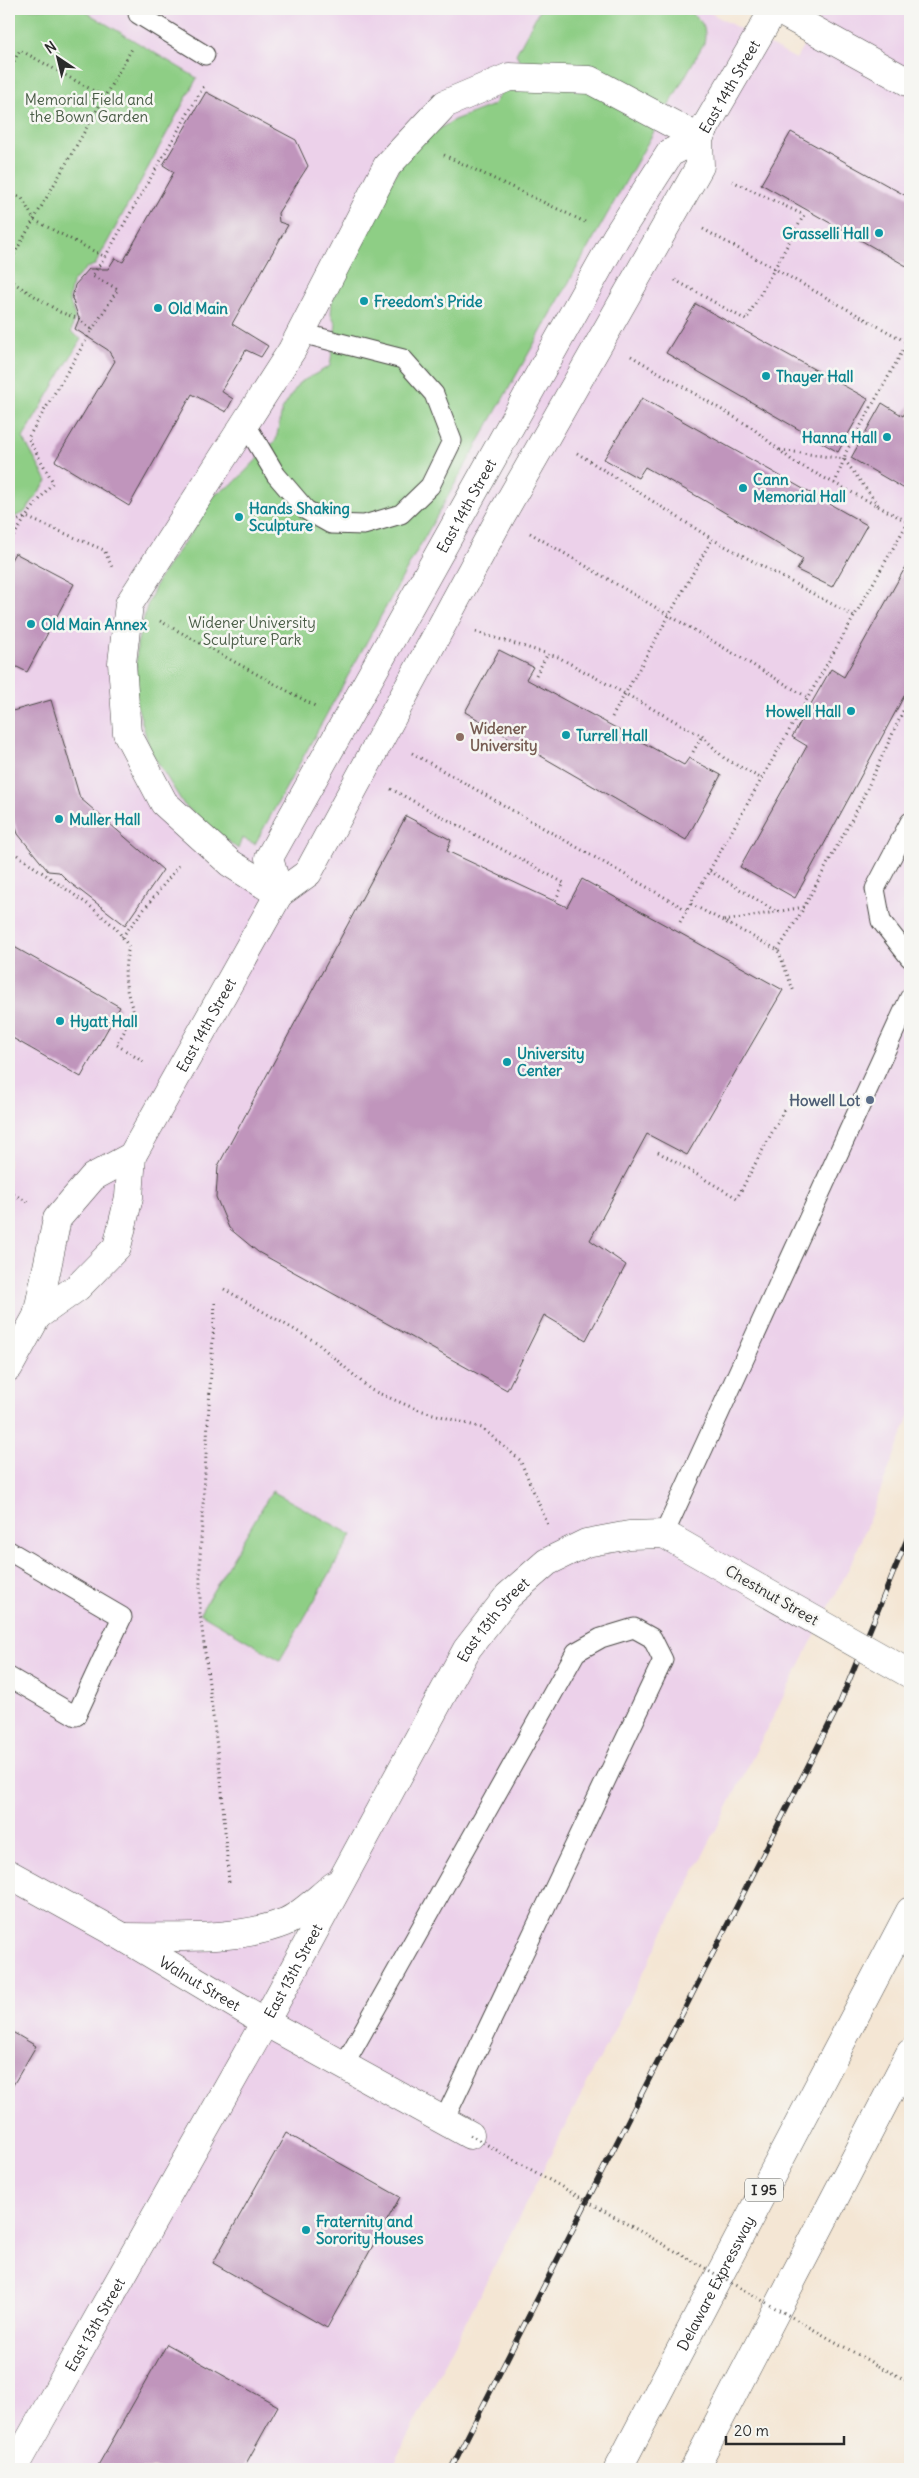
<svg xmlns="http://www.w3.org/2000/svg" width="919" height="2478" viewBox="0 0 919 2478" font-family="Delius,sans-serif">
<rect width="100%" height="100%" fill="#f6f6f2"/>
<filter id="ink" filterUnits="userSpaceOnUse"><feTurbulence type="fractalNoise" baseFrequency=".02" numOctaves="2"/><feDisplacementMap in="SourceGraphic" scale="10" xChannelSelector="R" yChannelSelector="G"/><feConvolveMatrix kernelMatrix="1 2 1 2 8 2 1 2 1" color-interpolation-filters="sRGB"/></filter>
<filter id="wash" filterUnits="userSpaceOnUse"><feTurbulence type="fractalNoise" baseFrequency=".0096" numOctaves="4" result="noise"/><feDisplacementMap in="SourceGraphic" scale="20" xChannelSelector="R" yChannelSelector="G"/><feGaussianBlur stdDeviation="1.12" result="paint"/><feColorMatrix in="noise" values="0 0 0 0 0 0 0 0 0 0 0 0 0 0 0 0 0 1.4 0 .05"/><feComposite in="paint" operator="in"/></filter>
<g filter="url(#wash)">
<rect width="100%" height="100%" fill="#f4e6d4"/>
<polygon fill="#ecd1ea" points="9,9 703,9 796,59 825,9 910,9 910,1415 854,1558 391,2469 9,2469"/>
<g fill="#8ece85" stroke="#5c7c58">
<polygon points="9,9 81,9 197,78 95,265 86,268 72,283 69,299 75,317 71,332 81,339 23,438 47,481 24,513 9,519"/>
<path d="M540,9h144c15,9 24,15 20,34l-291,515 -158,286 -13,-6 -4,11 -54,-44 -34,-55 -15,-52 2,-54 10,-38 12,-28 42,-60 12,-22 21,-13 42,-43 6,-30 17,-27 31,-17 6,-42 -5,-10 1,-13 68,-136 21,-25 33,-20 39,-15 28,-42 -5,-9z"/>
<polygon points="272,1491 352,1535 280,1660 200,1613"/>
</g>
<g id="blocks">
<g fill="#c095bc">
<polygon points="206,92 296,140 308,166 278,213 279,222 288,225 232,324 268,346 261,357 246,350 221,391 233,399 226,412 192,394 129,506 55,461 115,361 108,350 75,329 79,319 72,298 75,285 89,269 108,269 115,258 123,262 174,172 163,165"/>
<polygon points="791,132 910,198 910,268 761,184"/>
<polygon points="696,304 868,399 838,452 666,353"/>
<polygon points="642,398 867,525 832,587 797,570 803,559 702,499 645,467 638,478 604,459"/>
<polygon points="882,403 903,416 910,405 910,492 851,458"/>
<polygon points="15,553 74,584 27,672 9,663 9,563"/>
<polygon points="910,559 910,685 795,898 740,867 807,746 792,737 831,669 844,677"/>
<polygon points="499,650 533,667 526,679 684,765 689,758 721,775 686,840 465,712"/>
<polygon points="51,700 80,798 163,870 125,925 69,882 59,872 48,871 18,834 9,805 9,712"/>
<polygon points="406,816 451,840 447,851 567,907 582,879 783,990 687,1155 647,1134 590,1240 626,1265 586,1340 544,1315 507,1390 258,1252 229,1228 216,1197 218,1166"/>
<polygon points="9,944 120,1007 81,1077 9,1036"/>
<polygon points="9,2030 36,2046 9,2092"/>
<polygon points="286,2133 400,2197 327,2328 213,2263"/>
<polygon points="167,2344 278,2406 243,2469 96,2469"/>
</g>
</g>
</g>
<g filter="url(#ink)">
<use href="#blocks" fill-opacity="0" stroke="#494744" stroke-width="1"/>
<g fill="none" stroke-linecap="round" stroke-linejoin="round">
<defs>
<g id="service">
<polyline points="141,9 138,14 205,55"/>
<polyline points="245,423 276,475 306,510 331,524 364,525 401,514 430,486 452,441 434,394 403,359 301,333"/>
<polyline points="910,822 875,889 881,921 910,958"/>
<polyline points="664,1534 910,997"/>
<polyline points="9,1551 122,1617 76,1716 9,1677"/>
<polyline points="344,2065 576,1652 601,1638 634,1628 652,1638 663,1660 444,2120"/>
</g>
<g id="minor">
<polyline points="776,9 910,83"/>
<polyline points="279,894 230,863 164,803 127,733 122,663 129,604 292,350 387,166 445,104 509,77 590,80 699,138"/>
<path id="s1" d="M279,894l-10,-36 347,-621 54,-84 29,-15"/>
<path id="s2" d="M37,1316l41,-29 39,-40 12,-50 3,-41 147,-262 29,-21 193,-357 199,-350 -1,-28 75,-129"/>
<polyline points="9,1367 37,1316 57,1219 93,1177 132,1156"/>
<path id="s3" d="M13,2469l252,-447 205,113"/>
</g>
<g id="tertiary">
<path id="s4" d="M9,1874l114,63 142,85 202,-373 41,-53 39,-34 39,-19 43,-8 35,-1 96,55"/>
<path d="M124,1937c51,0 114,4 161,-15 16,-6 36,-27 50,-37"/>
</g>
<g id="motorway">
<path id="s5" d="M618,2469l292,-558"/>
<polyline points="694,2469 910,2053"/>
</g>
</defs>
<use href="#service" stroke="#494744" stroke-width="21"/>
<use href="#minor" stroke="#494744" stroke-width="29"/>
<use href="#tertiary" stroke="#494744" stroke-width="29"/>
<use href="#motorway" stroke="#494744" stroke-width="29"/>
<g stroke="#494744" stroke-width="3" stroke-dasharray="1 4" stroke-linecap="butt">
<polyline points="9,70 20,50 103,96"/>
<polyline points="444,155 585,222"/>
<polyline points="9,192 22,198 34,220 105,257 205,84"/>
<polyline points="703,229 910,344"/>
<polyline points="9,263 133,47"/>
<polyline points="9,280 60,312 79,319 92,330 28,438 53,482 26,517 104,550 112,567"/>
<polyline points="675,280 746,320 804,215 730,180"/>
<polyline points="92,330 118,289 92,276 105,257"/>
<polyline points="631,356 751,427 794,462 910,523"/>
<polyline points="780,450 844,459 835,483"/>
<polyline points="577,453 712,539 854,616"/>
<polyline points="878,505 844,459 846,452 910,338"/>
<polyline points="9,524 26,517 9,543"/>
<polyline points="530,533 807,697"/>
<polyline points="160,621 315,706"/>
<polyline points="476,632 558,657 702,736 724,758 762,779"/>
<polyline points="536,675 547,655"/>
<polyline points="612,717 712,539"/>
<polyline points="693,752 702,736"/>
<polyline points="412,753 687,910"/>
<polyline points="391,789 564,883 555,901"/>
<polyline points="9,843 13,852 9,859"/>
<path d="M13,852l77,54 26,22 13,19c-7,26 -4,41 5,66l-17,32 28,18"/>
<polyline points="710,871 777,912"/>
<polyline points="691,904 778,950 794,992"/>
<polyline points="724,921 804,907 860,804 910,696"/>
<polyline points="680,922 908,522"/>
<polyline points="122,937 181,863"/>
<polyline points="778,950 804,908"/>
<polyline points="658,1152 737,1198 785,1108"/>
<polyline points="9,1192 28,1202"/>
<polyline points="224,1289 316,1342 371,1390 416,1409 482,1428 520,1460 548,1525"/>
<polyline points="215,1303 200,1557 200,1613 221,1779 229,1883"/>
<polyline points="878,2366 910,2382"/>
</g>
<use href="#service" stroke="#fff" stroke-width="19"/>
<use href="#minor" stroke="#fff" stroke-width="28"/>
<use href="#tertiary" stroke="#fff" stroke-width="28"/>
<use href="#motorway" stroke="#fff" stroke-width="28"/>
<defs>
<polyline id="rail" points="451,2469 839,1705 910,1532"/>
</defs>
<use href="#rail" stroke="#2b2b2b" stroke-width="5.5"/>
<use href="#rail" stroke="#f6f6f2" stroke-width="4" stroke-dasharray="11" stroke-linecap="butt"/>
<defs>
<polyline id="tertiary-bridge" points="760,1589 910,1674"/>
</defs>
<use href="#tertiary-bridge" stroke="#494744" stroke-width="29" stroke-linecap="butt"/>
<polyline stroke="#494744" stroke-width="3" stroke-dasharray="1 4" stroke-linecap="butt" points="470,2135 878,2366"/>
<use href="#tertiary-bridge" stroke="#fff" stroke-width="28"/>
</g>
</g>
<g fill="#0f9aa8" stroke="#f6f6f2" stroke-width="2">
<circle cx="879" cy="233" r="5"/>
<circle cx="364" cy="301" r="5"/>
<circle cx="158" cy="308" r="5"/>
<circle cx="766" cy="376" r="5"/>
<circle cx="887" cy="437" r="5"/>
<circle cx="743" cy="488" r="5"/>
<circle cx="239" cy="517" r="5"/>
<circle cx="31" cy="624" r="5"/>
<circle cx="851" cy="711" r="5"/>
<circle cx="566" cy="735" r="5"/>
<circle cx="59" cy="819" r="5"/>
<circle cx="60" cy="1021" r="5"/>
<circle cx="507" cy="1062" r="5"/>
<circle cx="306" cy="2230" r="5"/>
</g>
<circle fill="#8d6e63" stroke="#f6f6f2" stroke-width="2" cx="460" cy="737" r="5"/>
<circle fill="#5c6f8a" stroke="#f6f6f2" stroke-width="2" cx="870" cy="1100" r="5"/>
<g text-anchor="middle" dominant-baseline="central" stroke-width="5" stroke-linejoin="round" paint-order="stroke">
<rect fill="#f6f6f2" stroke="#686867" stroke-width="1" x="745" y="2178.5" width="38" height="23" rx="4"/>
<g font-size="14" font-weight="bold" fill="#2b2b2b">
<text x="764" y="2190">I 95</text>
</g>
<g font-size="15" fill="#2b2b2b" stroke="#f6f6f2">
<text stroke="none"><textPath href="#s2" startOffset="1431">East 14th Street</textPath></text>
<text stroke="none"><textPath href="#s1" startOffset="441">East 14th Street</textPath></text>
<text stroke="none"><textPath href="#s2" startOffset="349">East 14th Street</textPath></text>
<text transform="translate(772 1595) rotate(30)">Chestnut Street</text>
<text stroke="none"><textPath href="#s4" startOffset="759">East 13th Street</textPath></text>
<text stroke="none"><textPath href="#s4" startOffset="354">East 13th Street</textPath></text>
<text stroke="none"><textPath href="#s4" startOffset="220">Walnut Street</textPath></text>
<text stroke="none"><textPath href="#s5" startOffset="210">Delaware Expressway</textPath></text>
<text stroke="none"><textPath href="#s3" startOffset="166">East 13th Street</textPath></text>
</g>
<g font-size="15" fill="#495c46" stroke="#f6f6f2">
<text x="89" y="99">Memorial Field and<tspan x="89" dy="17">the Bown Garden</tspan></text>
<text x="252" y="622">Widener University<tspan x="252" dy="17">Sculpture Park</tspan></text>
</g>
<g font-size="15" font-weight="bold" fill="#0d838f" stroke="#f6f6f2" text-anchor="start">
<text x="869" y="233" text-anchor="end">Grasselli Hall</text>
<text x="374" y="301">Freedom's Pride</text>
<text x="168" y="308">Old Main</text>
<text x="776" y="376">Thayer Hall</text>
<text x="877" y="437" text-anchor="end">Hanna Hall</text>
<text x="753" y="479">Cann<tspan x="753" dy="17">Memorial Hall</tspan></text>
<text x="249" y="508">Hands Shaking<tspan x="249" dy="17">Sculpture</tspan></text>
<text x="41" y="624">Old Main Annex</text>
<text x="841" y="711" text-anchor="end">Howell Hall</text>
<text x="576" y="735">Turrell Hall</text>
<text x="69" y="819">Muller Hall</text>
<text x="70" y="1021">Hyatt Hall</text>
<text x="517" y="1053">University<tspan x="517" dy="17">Center</tspan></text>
<text x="316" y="2221">Fraternity and<tspan x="316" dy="17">Sorority Houses</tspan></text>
</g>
<g font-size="15" font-weight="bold" fill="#785e54" stroke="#f6f6f2" text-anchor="start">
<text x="470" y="728">Widener<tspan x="470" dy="17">University</tspan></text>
</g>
<g font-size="15" font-weight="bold" fill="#4e5e75" stroke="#f6f6f2" text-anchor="end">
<text x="860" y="1100">Howell Lot</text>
</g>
</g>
<rect width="919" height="2478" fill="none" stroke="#f6f6f2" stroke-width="30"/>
<g transform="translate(58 58) rotate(325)" stroke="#f6f6f2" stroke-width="4" paint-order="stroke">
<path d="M0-4L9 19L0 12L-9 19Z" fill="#2b2b2b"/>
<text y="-8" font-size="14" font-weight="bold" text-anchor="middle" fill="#2b2b2b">N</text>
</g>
<path d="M726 2436v8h118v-8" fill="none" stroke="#2b2b2b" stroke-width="2.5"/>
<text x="734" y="2436" font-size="15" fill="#2b2b2b" stroke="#f6f6f2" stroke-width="4" paint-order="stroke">20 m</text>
</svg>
